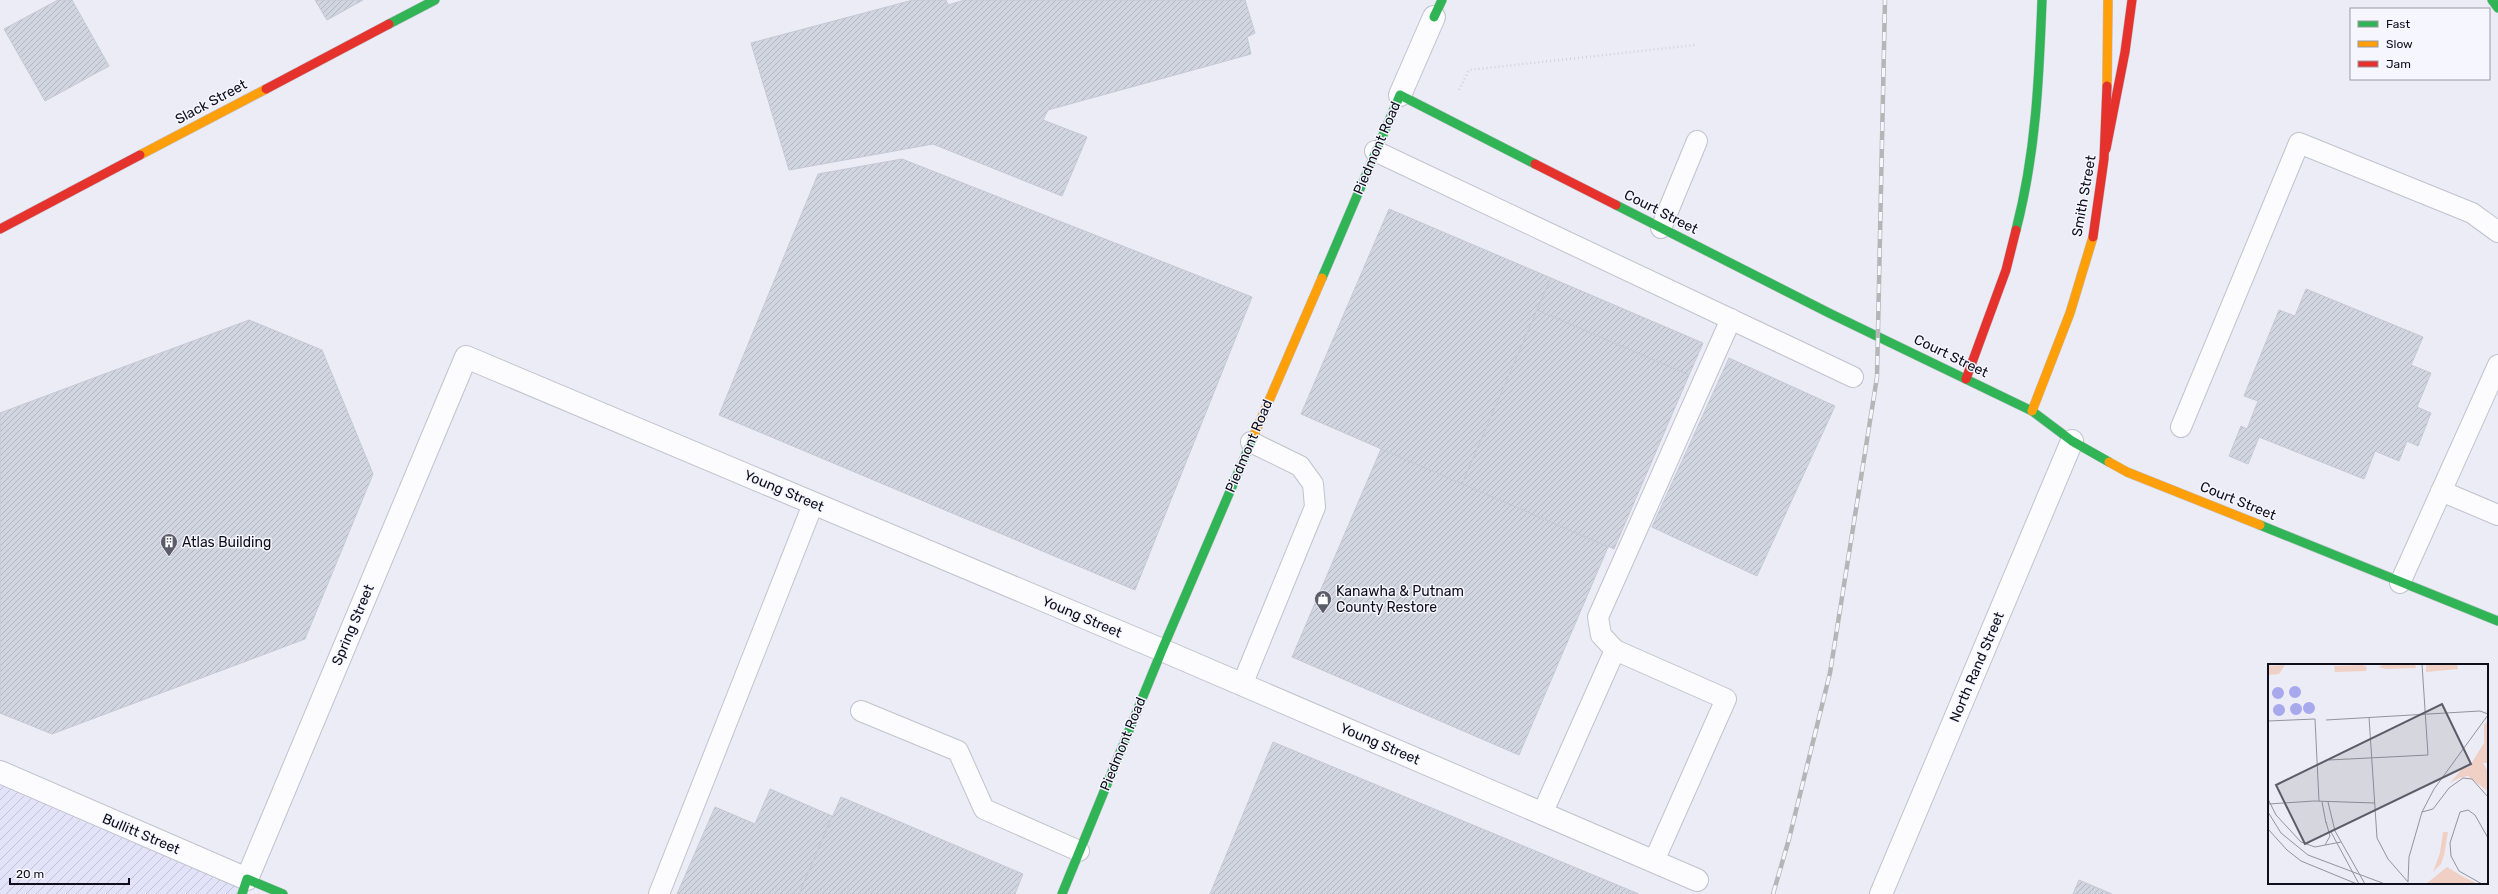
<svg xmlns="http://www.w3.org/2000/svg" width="2498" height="894" viewBox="0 0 2498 894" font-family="Rubik,sans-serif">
<defs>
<pattern id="industrial-furrows" width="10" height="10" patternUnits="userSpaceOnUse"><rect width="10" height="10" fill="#e2e3f8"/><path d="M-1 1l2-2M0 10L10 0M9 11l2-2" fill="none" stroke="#c1c2d4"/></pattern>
<pattern id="building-hatch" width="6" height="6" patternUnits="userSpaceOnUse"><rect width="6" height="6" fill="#d1d5e0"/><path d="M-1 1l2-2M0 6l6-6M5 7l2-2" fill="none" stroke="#b2b6c0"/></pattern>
</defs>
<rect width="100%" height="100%" fill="#ebecf5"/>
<polygon fill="url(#industrial-furrows)" points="0,772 247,879 241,894 0,894"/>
<g fill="url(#building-hatch)" stroke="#c5c9d5">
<polygon points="58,0 72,0 109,66 45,101 4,29"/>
<polygon points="315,0 363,0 327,20"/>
<polygon points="913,0 946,0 948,5 965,0 1245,0 1255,33 1247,37 1251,54 1048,110 1043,120 1087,137 1062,196 933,144 789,170 751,43"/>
<polygon points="902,159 1252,297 1135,590 719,415 818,174"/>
<polygon points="1389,209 1551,278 1462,484 1301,414"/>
<polygon points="1551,278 1703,343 1689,375 1537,310"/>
<polygon points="2306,289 2423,337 2411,365 2431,373 2417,407 2431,413 2418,446 2407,441 2399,461 2375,451 2364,479 2259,437 2248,464 2229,456 2241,426 2247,429 2258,401 2244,396 2279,310 2295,316"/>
<polygon points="1537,310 1689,375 1614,549 1462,484"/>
<polygon points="249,320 322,350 373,474 305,639 52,734 0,713 0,413"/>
<polygon points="1729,358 1835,406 1757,576 1652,527"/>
<polygon points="1381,449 1608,547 1519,755 1292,657"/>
<polygon points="1273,742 1639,894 1210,894"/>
<polygon points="770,789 832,816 799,894 677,894 715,807 755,824"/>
<polygon points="841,797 1023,874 1015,894 799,894"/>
<polygon points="2079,880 2112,894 2073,894"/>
</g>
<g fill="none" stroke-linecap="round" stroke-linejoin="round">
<defs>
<g id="lane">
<polyline points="1375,151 1853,377"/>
<polyline points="1661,228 1697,141"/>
<polyline points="2181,427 2299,143 2472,213 2498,232"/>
<polyline points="2441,491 2498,515"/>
<polyline points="2400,583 2498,365"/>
<polyline points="1615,650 1601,635 1598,617 1731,319"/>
<polyline points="1242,685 1315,507 1313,484 1300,466 1251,442"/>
<polyline points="861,711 958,751 984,809 1079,851"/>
<polyline points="1542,814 1615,650 1726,699 1654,861"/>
<polyline points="659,894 813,504"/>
</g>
<g id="street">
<polyline points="1400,95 1434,17"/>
<polyline points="0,772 247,879 466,357 1162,650 1697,880"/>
<polyline points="1881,894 2072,441"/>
</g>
<g id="fast">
<polyline points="2492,0 2498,8"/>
<polyline points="1434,17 1442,0"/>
<polyline points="389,24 435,0"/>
<polyline points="1616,205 1831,314 2032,411 2072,441 2109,462"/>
<path d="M2016,230c20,-77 23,-151 26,-230"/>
<polyline points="1322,278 1400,95 1535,164"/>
<polyline points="2260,525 2498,621"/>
<polyline points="242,894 247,879 283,894"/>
<polyline points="1062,894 1162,650 1255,433"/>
</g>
<g id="slow">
<polyline points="2107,86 2108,0"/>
<polyline points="140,155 266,89"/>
<polyline points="2032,411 2070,313 2093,237"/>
<polyline points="1255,433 1322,278"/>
<polyline points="2109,462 2127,472 2260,525"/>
</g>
<g id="jam">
<polyline points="266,89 389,24"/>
<polyline points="2106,149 2125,52 2132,0"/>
<polyline points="1535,164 1616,205"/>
<polyline points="0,229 140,155"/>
<polyline points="2093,237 2104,159 2107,86"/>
<polyline points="1966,379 2006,270 2016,230"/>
</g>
</defs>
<use href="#lane" stroke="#c1c2cd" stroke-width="22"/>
<use href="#street" stroke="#c1c2cd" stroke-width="24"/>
<use href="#fast" stroke="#c1c2cd" stroke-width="10"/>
<use href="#slow" stroke="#c1c2cd" stroke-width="10"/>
<use href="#jam" stroke="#c1c2cd" stroke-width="10"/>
<polyline stroke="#d2d2d6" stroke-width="2.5" stroke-dasharray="1 3" stroke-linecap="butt" points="1459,90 1469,70 1695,45"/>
<use href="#lane" stroke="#fcfcfe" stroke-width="20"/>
<use href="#street" stroke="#fcfcfe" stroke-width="22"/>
<use href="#fast" stroke="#30b455" stroke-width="9"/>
<use href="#slow" stroke="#ff9f0a" stroke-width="9"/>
<use href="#jam" stroke="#e5322d" stroke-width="9"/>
<defs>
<polyline id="rail" points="1773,894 1789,839 1830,673 1877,377 1885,0"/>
</defs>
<use href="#rail" stroke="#b5b5b8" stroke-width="4.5"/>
<use href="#rail" stroke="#f6f6ff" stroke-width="3" stroke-dasharray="9" stroke-linecap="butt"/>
</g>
<defs>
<symbol id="building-pin" viewBox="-11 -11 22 30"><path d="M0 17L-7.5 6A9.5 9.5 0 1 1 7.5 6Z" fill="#5b5c68" stroke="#f6f6ff"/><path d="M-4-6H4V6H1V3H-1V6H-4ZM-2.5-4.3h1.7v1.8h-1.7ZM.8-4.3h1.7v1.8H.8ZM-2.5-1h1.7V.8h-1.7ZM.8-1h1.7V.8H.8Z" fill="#fff"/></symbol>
<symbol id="shop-pin" viewBox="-11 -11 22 30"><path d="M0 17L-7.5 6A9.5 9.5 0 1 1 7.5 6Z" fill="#5b5c68" stroke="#f6f6ff"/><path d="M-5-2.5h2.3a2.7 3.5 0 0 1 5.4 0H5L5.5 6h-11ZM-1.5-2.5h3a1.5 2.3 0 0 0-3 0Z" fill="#fff"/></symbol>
</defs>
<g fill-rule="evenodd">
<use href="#building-pin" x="159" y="532" width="20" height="27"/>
<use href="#shop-pin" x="1313" y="589" width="20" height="27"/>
</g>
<g text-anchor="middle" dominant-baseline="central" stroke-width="3" stroke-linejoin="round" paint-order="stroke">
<g font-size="14" fill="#0e0e1c" stroke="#f6f6ff">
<text transform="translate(211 102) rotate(-28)">Slack Street</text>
<text transform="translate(1377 148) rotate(-67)">Piedmont Road</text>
<text transform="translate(2084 196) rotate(-80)">Smith Street</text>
<text transform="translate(1661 212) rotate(27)">Court Street</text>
<text transform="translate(1951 356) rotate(26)">Court Street</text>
<text transform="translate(1249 446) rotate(-67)">Piedmont Road</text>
<text transform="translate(784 491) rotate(23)">Young Street</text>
<text transform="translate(2238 501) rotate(22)">Court Street</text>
<text transform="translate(1082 617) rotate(23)">Young Street</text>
<text transform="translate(353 625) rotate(-67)">Spring Street</text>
<text transform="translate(1977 667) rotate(-67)">North Rand Street</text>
<text transform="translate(1123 744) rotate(-68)">Piedmont Road</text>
<text transform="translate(1380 744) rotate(23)">Young Street</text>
<text transform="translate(141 834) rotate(23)">Bullitt Street</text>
</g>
<g font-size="14" fill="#0e0e1c" stroke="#f6f6ff" text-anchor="start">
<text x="182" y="542">Atlas Building</text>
<text x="1336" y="591">Kanawha &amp; Putnam<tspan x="1336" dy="16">County Restore</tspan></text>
</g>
</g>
<g transform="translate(2268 664)">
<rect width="220" height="220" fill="#ebecf5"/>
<path d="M179,203l13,8 18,9h-52z" fill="#f0cfc5"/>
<path d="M118,0h29l1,4 -30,1 -8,-2zM158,0h31l1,5 -32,3zM17,1l-6,9 -11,1v-9zM95,1l4,2 -1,4 -31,1 -1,-6zM220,56v43h-5l5,9v17l-2,1 -18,-14 -9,2 -9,5 12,-14 7,-2 15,-24v-18zM175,168h5l-4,23 -3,9 -8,8 7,-19z" fill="#f0cfc5"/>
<path d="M21 28a6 6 0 1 1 12 0a6 6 0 1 1-12 0ZM4 29a6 6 0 1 1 12 0a6 6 0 1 1-12 0ZM35 44a6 6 0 1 1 12 0a6 6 0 1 1-12 0ZM22 45a6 6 0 1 1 12 0a6 6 0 1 1-12 0ZM5 46a6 6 0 1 1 12 0a6 6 0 1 1-12 0Z" fill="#a8a8ec"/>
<path fill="none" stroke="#93939e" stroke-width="1" d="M101,53l8,121 11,21 20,23M58,56l154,-9 8,3M0,57l47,-2 4,82M61,96l99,-5 -6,-91M0,135l8,16 25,27 14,5 26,-5M54,138l4,21M60,138l7,29 30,53M1,140l45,-3 61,2M0,148l13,21 27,22 77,29M154,148l11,-3 16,-21 14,-10 9,1 16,18M0,165l19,21 14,11 56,23M63,168l28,52M57,181l5,-9 -4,-14M140,218l1,-25 13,-45 12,-23 54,-74M214,220l-23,-13 -8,-15 -1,-13 10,-31 8,-2 7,5 13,23"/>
<path fill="#5b5c68" fill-opacity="0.15" stroke="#5b5c68" stroke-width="2" d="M174,40l29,60 -166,80 -29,-59z"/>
<rect width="220" height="220" fill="none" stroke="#0e0e1c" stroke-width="2"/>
</g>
<rect x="2350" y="8" width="140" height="72" fill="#f6f6ff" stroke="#9999a4"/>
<rect x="2358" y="21" width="20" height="6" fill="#30b455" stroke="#9999a4"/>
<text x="2386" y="28" font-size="12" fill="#0e0e1c">Fast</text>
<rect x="2358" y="41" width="20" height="6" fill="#ff9f0a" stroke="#9999a4"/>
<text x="2386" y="48" font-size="12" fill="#0e0e1c">Slow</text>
<rect x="2358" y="61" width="20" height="6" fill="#e5322d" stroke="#9999a4"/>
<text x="2386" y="68" font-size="12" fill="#0e0e1c">Jam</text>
<path d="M10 878v6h119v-6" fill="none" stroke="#0e0e1c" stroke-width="2"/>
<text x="16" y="878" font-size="12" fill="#0e0e1c" stroke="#f6f6ff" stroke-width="3" paint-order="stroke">20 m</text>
</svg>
